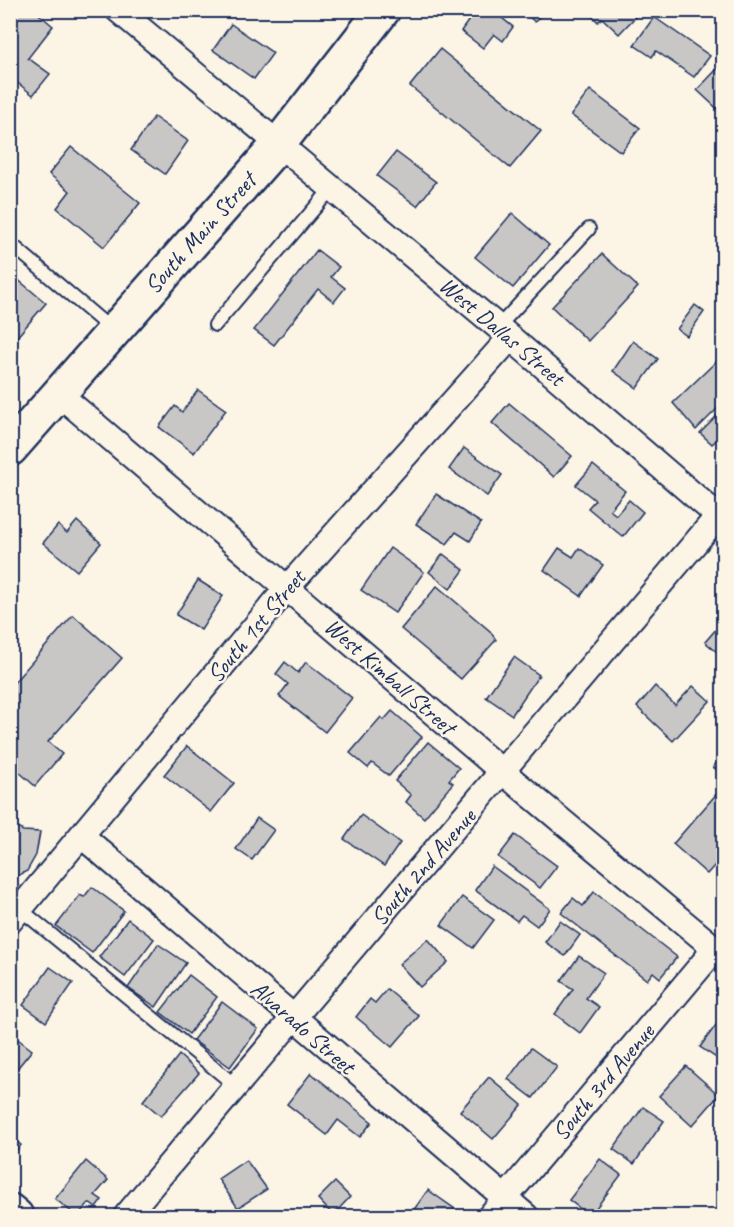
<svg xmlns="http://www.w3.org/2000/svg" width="734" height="1227" viewBox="0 0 734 1227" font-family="Caveat,sans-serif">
<rect width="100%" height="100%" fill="#fcf5e5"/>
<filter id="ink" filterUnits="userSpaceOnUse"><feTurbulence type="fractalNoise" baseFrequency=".0167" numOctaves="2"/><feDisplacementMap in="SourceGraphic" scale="12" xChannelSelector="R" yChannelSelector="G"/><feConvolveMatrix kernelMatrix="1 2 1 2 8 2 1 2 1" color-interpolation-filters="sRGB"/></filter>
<g filter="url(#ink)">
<g fill="#c8c7c6" stroke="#1b2f5e" stroke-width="1.5">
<polygon points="10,10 34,10 53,26 28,58 50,74 33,95 10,77"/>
<polygon points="476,10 492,10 513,27 503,41 494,34 483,48 461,31"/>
<polygon points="521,10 545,10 535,22"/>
<polygon points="586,10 642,10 619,34 602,18 598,22"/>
<polygon points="654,17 710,56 694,77 656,51 652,57 634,45"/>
<polygon points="231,24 273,53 254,79 213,50"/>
<polygon points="440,49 541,131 510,168 410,86"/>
<polygon points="720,66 724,69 724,115 697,90"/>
<polygon points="590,90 640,128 621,152 571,115"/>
<polygon points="154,117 188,141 165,174 131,150"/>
<polygon points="71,147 140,203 104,247 57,208 70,191 49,174"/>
<polygon points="396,152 436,182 417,206 377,176"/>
<polygon points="512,213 549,245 513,288 475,257"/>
<polygon points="317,250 339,267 331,277 345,288 334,302 318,289 274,345 254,330"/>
<polygon points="602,254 638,287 588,341 552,307"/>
<polygon points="10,273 46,303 10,345"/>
<polygon points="695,305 704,312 687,336 677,329"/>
<polygon points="633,341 658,359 637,388 613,371"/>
<polygon points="724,354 724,402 696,430 673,403"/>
<polygon points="198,390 226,410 194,453 159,427 175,406 182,412"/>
<polygon points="509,403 572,456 554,477 492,423"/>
<polygon points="724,409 724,441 719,438 712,444 700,433"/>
<polygon points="464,448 502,475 487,496 449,469"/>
<polygon points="593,465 625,491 610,510 616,515 629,500 643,512 623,537 588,508 595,500 576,485"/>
<polygon points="436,494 481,523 470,541 456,532 447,544 416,524"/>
<polygon points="77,521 101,543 77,571 43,543 58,525 67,533"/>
<polygon points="390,548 424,572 395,613 361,590"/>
<polygon points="559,548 573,557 579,548 603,565 581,596 544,570"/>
<polygon points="443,554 464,570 450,589 429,572"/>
<polygon points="198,580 223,596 201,630 176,615"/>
<polygon points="437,586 490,631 496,640 461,679 401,629"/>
<polygon points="73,615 122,658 48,742 62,754 35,786 10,764 10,687"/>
<polygon points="724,620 724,658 705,642"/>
<polygon points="514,657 539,675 512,715 486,697"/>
<polygon points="285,662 298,673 306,662 352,698 325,732 279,696 288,684 276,674"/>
<polygon points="655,686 675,705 693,686 710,701 673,741 637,707"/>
<polygon points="392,711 422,737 389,776 372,763 368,768 350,753 381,717 384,720"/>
<polygon points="428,742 459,768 449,780 453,783 424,818 406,802 411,795 395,781"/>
<polygon points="187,746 234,783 211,812 164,775"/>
<polygon points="724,754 724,775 713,767"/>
<polygon points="719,791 724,795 724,855 707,874 673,844"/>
<polygon points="361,815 400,843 384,866 344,839"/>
<polygon points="257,818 274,830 252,860 236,849"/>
<polygon points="10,823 23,831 40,832 36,855 27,871 12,879"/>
<polygon points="515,835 557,866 540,888 498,857"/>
<polygon points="492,866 550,909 537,926 522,915 517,921 475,890"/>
<polygon points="92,887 124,911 92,953 56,926 80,895 84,897"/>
<polygon points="594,892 677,957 660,978 653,972 647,980 561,913 573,898 583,906"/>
<polygon points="462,897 494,920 473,948 441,925"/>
<polygon points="128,919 154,939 125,977 99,957"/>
<polygon points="560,921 580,935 565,956 545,942"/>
<polygon points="428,939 448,962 420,987 399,964"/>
<polygon points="158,944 186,963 156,1007 128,988"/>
<polygon points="579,956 604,973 586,998 599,1007 580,1033 555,1014 573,989 561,981"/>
<polygon points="50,967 73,983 46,1022 23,1005"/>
<polygon points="189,975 217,997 189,1034 160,1012"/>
<polygon points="387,989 419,1016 392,1047 356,1017 370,999 375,1003"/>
<polygon points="222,1002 258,1029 230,1067 193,1040"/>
<polygon points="724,1014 724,1063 700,1047"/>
<polygon points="10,1033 32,1050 15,1071 10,1068"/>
<polygon points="531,1048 557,1067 533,1098 508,1079"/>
<polygon points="179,1055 199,1073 161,1116 143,1101"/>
<polygon points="686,1066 719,1095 692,1126 659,1096"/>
<polygon points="311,1073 372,1122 360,1137 338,1120 327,1135 287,1104"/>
<polygon points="489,1077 522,1105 493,1139 460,1111"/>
<polygon points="643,1107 664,1121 634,1164 613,1149"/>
<polygon points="10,1136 21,1145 10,1159"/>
<polygon points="600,1159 621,1175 590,1216 569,1200"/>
<polygon points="246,1160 267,1189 238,1208 218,1179"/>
<polygon points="86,1161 108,1180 95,1195 102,1200 96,1208 89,1203 77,1216 55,1199"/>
<polygon points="335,1182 350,1197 333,1215 318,1199"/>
<polygon points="428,1190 455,1209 450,1216 410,1215"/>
</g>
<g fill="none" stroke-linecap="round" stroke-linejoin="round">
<defs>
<g id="service">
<polyline points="10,243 112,330"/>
<polyline points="215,325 331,189"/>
<polyline points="498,327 589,229"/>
<polyline points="20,909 236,1086"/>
</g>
<g id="minor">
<polyline points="118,10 498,327 724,521"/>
<polyline points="59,394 504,773 724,956"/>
<polyline points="82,836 526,1216"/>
<polyline points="10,921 287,588 510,338"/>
<polyline points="126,1216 718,516"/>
<polyline points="490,1216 715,949"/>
</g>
<g id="secondary">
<polyline points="10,449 278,145 383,10"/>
<polyline points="10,1211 16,1216"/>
</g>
</defs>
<use href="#service" stroke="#1b2f5e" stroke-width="16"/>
<use href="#minor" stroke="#1b2f5e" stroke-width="28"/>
<use href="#secondary" stroke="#1b2f5e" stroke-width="38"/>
<use href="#service" stroke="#fcf5e5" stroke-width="12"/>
<use href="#minor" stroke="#fcf5e5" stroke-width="24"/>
<use href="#secondary" stroke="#fcf5e5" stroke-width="33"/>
</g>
</g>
<g text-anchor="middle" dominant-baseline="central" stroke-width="5" stroke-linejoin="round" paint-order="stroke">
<g font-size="24" fill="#1b2f5e" stroke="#fcf5e5">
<text transform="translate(200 233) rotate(-48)">South Main Street</text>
<text transform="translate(502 331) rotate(40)">West Dallas Street</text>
<text transform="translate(256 626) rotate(-50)">South 1st Street</text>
<text transform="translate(390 676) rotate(41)">West Kimball Street</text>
<text transform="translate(423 867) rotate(-49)">South 2nd Avenue</text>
<text transform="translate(303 1027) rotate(41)">Alvarado Street</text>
<text transform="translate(603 1082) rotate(-50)">South 3rd Avenue</text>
</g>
</g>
<rect width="734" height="1227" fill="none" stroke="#fcf5e5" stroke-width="36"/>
<rect x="18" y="18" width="698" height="1191" fill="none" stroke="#1b2f5e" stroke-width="2" filter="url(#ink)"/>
</svg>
